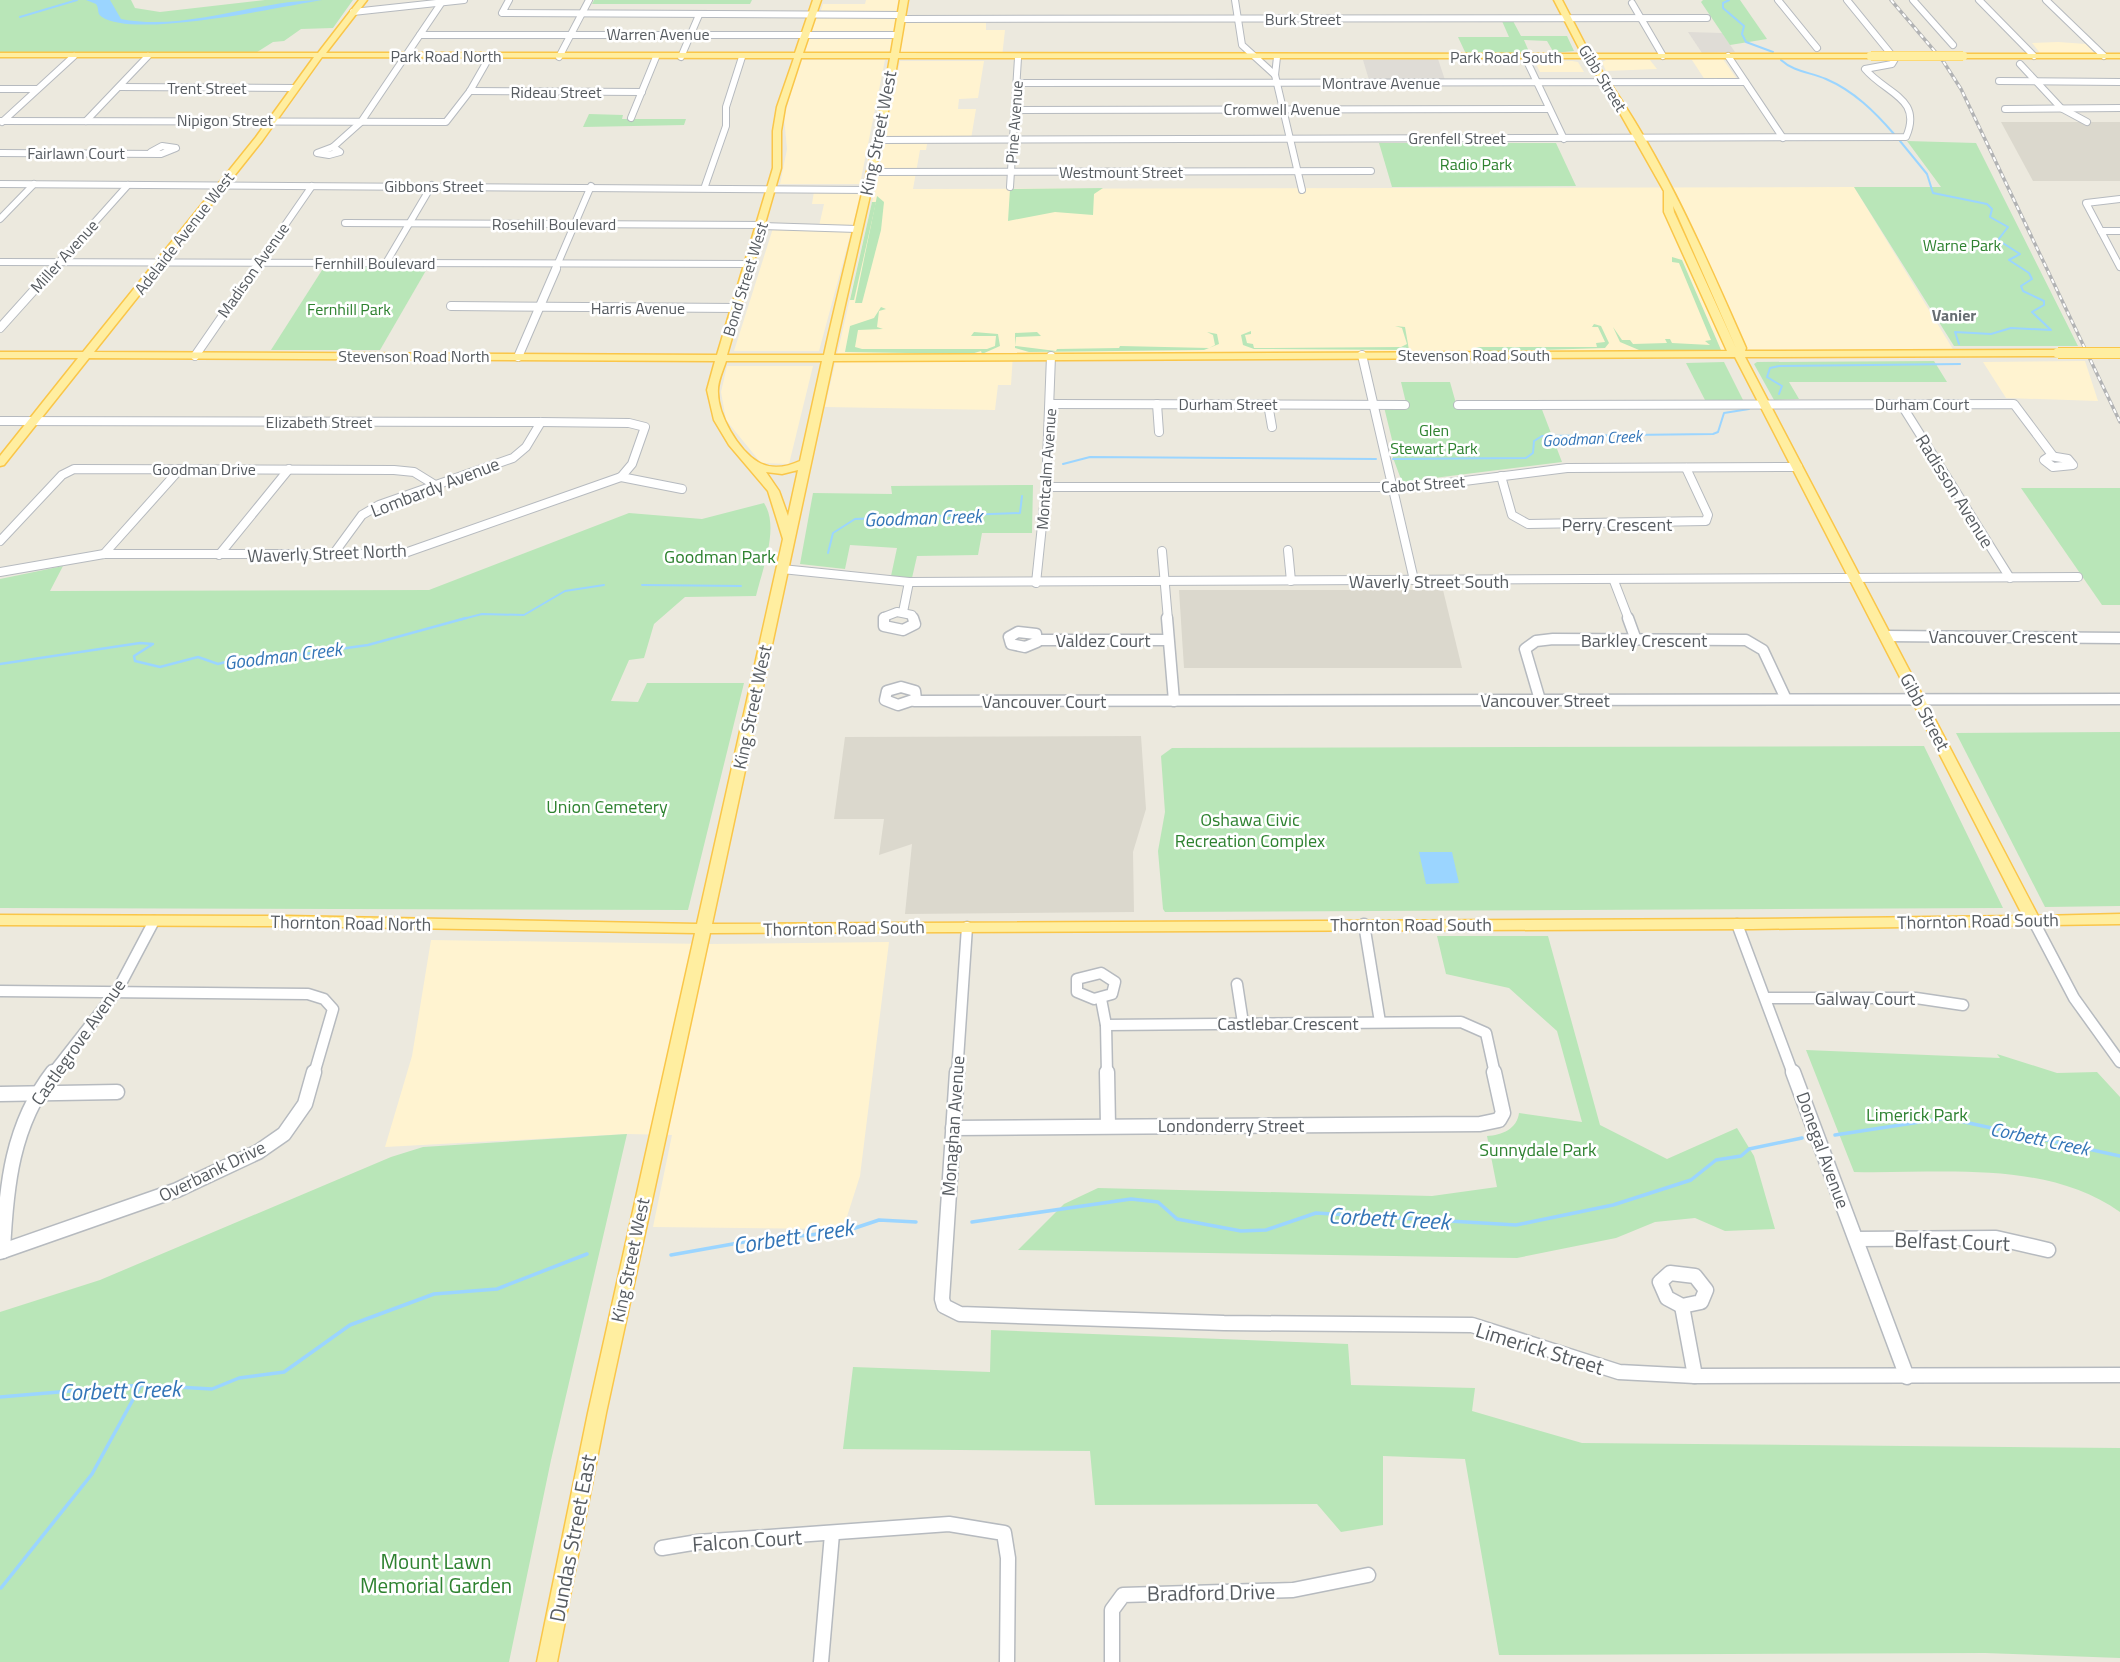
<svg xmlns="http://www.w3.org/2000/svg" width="2120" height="1662" viewBox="0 0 2120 1662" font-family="'Titillium Web',sans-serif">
<rect width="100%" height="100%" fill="#ece9de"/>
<g fill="#fff3d0">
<polygon points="866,0 899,0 897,13 820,13 823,4 865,4"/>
<polygon points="814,14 903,15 903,21 986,22 986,30 1005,30 1002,57 798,57"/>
<polygon points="2058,42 2086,44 2096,53 2040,53 2032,43"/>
<polygon points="1723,59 1737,79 1705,80 1692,60"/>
<polygon points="800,60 885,60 860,184 780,184 787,149 784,117"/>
<polygon points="1534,60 1572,61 1578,62 1584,72 1540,72"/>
<polygon points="1606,60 1650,60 1657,69 1606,71 1602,62"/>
<polygon points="900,61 984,61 978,98 959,99 958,109 976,109 971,139 928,139 926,150 920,150 913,189 1854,187 1954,351 1013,354 1011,385 998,385 995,410 825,407 875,189"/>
<polygon points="814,191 862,192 819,351 734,351 774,225 819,226 824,204 812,204"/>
<polygon points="2085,361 2098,401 2006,398 1983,362"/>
<polygon points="727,366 813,366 789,464 761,463 726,420 721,392"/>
<polygon points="431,940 708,944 889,942 860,1176 843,1229 653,1227 672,1135 627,1134 385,1147 412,1056"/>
</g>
<g fill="#dfdcd6">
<polygon points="1688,32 1722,33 1735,52 1702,53"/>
<polygon points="1438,59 1445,80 1369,80 1363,60"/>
</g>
<g fill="#dbd8cd">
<polygon points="2001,122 2120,122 2120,181 2033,181"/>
<polygon points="1179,590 1443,590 1462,668 1184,668"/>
<polygon points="1141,736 1146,809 1133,852 1134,912 905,914 912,844 879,855 884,819 834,819 845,737"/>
</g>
<g fill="#b9e6b8">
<polygon points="0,0 131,0 135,8 160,12 265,0 353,0 333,28 301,29 284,41 273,42 254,54 0,54"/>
<polygon points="594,0 752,0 750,4 592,4"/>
<polygon points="1703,0 1740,0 1767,39 1730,45 1701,2"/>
<polygon points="1502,21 1513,21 1521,36 1567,36 1574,51 1554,53 1547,41 1524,40 1530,54 1466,54 1458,37 1509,37"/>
<polygon points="589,114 623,115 622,119 686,119 684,125 583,127"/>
<polygon points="1907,141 1976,143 2078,346 1954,346 1854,187 1941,187"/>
<polygon points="1379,143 1556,143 1576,186 1392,187"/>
<polygon points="1103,188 1094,194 1093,215 1055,212 1008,221 1010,189"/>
<polygon points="877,196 884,202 881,230 862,303 855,303"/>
<polygon points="872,202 876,202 875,207 854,300 850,300"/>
<polygon points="1672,257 1682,260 1721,350 1639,350 1620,342 1613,327 1622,340 1630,340 1633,344 1667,343 1665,339 1670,339 1672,343 1710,345 1705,341 1711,340 1679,263 1672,262"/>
<polygon points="324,267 428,267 380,350 271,350"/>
<polygon points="881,307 886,309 879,311 877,327 883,329 858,330 855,347 862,349 987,349 995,346 996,336 971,336 974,332 998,334 1000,346 982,354 981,351 971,354 845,352 850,326 874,318"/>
<polygon points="1594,324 1601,326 1609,343 1605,348 1478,352 1480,349 1476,347 1597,347 1596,343 1605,342 1598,327 1592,327"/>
<polygon points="1395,326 1405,327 1409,350 1254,349 1243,345 1241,335 1251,331 1251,334 1245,335 1247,343 1253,344 1254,348 1401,347 1407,344 1402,328"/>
<polygon points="1037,332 1041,336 1016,337 1015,346 1056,351 1057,349 1119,348 1120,346 1209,348 1215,345 1213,335 1207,332 1217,334 1219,344 1204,350 1029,352 1015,348 1015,333"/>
<polygon points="1934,361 1947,382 1789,382 1799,399 1774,400 1754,364 1757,362"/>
<polygon points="1724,362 1743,400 1705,400 1686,363"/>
<polygon points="1401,382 1450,382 1457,407 1541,407 1562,462 1402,482 1392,455 1395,452 1384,407 1407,407"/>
<polygon points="1033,485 1032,533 982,533 978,555 917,556 912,578 891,576 897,548 850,545 845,569 800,564 813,493 892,494 891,486"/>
<polygon points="2021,488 2120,488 2120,605 2102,605"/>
<path d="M764,503c16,24 -2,67 -8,93l-71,1 -31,27 -10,34 -15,2 -18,41 27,1 9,-19h97l-56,227 -688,-2v-329l63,-13 -13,25 379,-1 200,-77 73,6z"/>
<polygon points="2120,732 2120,906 2045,907 1956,733"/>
<polygon points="1924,746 2003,908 1165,912 1163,909 1158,851 1165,812 1161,756 1172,748"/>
<path d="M1437,936h111l52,189 67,34 70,-31 17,28 21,73 -50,2 -30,-13 -40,4 -39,16 -99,20 -499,-8 46,-46 34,-16 334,8 65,-9 -10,-51c15,-1 30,-7 32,-23l63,9 -25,-91 -48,-43 -63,-14z"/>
<path d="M1806,1050l194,8 -3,-4 60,19 40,-1 23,25v115c-75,-53 -178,-38 -266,-40z"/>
<polygon points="627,1134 551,1460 509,1662 0,1662 0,1312 100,1280 391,1157 423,1147"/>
<polygon points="991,1330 1348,1344 1351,1385 1475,1388 1472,1411 1582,1443 2120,1448 2120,1658 1985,1653 1499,1655 1465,1459 1383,1456 1383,1525 1341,1532 1317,1504 1095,1505 1090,1451 843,1449 853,1367 990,1372"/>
</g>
<g fill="#9bd5ff">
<path d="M86,0h24l11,19c66,13 134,-19 201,-19 -43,7 -187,39 -220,17 -6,-4 -2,-7 -6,-13z"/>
<polygon points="1419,852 1452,852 1459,883 1426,884"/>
</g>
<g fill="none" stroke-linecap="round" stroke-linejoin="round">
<g stroke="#9bd5ff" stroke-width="2">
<polyline points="1729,0 1723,3 1723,8 1744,26 1742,34 1746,42 1773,52"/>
<polyline points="20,17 77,0"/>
<path d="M1781,60c13,12 29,12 45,19 28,12 49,33 68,55"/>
<polyline points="1900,141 1927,174 1933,193 1987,204 1992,209 1990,217 2008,227 1998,240 2020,254 2009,260 2029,273 2032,279 2021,286 2023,291 2044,301 2044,305 2032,312 2051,330 2011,328 1991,334 1955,332 1959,344"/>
<polyline points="1779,394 1782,386 1767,377 1770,368 1779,366 1960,364"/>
<polyline points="1393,459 1526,458 1533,453 1534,441 1542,436 1713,434 1718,432 1724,413 1749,409"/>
<polyline points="1063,464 1090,457 1376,459"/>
<polyline points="828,553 833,533 855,519 1020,513 1022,496"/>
<polyline points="642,585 741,586"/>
<polyline points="459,620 482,614 524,615 565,591 604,585"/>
</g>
<polyline stroke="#9bd5ff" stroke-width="2.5" points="0,664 140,643 153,644 134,656 135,661 160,667 198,657 218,664 245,657 283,657 368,645 466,618"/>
<g stroke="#9bd5ff" stroke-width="3.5">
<polyline points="1835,1135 1946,1118 2120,1156"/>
<polyline points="972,1222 1131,1199 1158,1202 1177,1219 1241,1231 1266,1230 1316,1213 1516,1225 1613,1205 1691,1180 1716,1160 1741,1156 1749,1149 1802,1138"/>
<polyline points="671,1255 744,1242 846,1231 879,1220 916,1222"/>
<polyline points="0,1397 141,1385 212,1389 239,1378 284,1372 350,1325 434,1294 497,1289 587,1254"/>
<polyline points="1,1588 92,1474 141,1385"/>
</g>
<defs>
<g id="minor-far3">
<polyline points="509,0 502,13 900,15"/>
<polyline points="1235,0 1242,45 1275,75"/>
<polyline points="1778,0 1817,48"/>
<polyline points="1913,0 1953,45"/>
<polyline points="1979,0 2034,56"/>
<polyline points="2046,0 2104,56"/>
<polyline points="1632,3 1663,56"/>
<polyline points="353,12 464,0"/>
<polyline points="900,19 1707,18"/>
<polyline points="420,35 896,35"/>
<polyline points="1728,56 1783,138"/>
<polyline points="559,57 589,0"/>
<polyline points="681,57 699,15"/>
<polyline points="1277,57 1275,75 1302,190"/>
<polyline points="1525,57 1564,139"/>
<polyline points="2020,64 2061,108 2087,122"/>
<polyline points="1999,81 2120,82"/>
<polyline points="1018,83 1745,82"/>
<polyline points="120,87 294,88"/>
<polyline points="0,89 37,89"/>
<polyline points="470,91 642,92"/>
<polyline points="2005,109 2120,108"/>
<polyline points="1015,110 1549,109"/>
<polyline points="631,118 656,57"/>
<polyline points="0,121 446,122 470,91 490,56"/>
<polyline points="86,121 148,56"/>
<polyline points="2,122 74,56"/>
<path d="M880,140l1026,-3c17,-39 -20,-43 -41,-68l27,-5 3,-5 -48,-59"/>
<polygon points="333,147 340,152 329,155 317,153"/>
<polyline points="333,147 361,122 442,2"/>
<polyline points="0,153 161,154 176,148 162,146 151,152"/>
<polyline points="871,172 1371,171"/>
<polyline points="0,184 868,190"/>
<polyline points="705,186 726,126 726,107 742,57"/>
<polyline points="1010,187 1018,58"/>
<polyline points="2120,199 2086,203 2120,267"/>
<polyline points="0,219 34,184"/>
<polyline points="345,223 763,225"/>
<polyline points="762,226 857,229"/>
<polyline points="2101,231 2120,231"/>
<polyline points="0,262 751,264"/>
<polyline points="386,263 432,185"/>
<polyline points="52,270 128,185"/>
<polyline points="254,270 312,186"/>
<polyline points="555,270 591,186"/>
</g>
<g id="minor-far2">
<polyline points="451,306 738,308"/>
<polyline points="0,328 53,269"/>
<polyline points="1362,355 1414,580"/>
<polyline points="195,356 255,269"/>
<polyline points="518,357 556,269"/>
<polyline points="1051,404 1405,405"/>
<polyline points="1157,404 1159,432"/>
<polyline points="1268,404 1272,427"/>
<polyline points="1901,404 2010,578"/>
<polyline points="1458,405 2014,404 2053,456"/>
<polyline points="0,421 541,422 629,423 645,427 632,464 621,477 402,554 104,554 0,572"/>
<polygon points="2050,456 2068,459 2073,465 2053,467 2044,460"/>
<polyline points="1501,476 1512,515 1528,524 1706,521 1708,515 1686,468"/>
<polyline points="621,477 682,489"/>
<polyline points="1046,487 1417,487 1567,468 1798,467"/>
<polyline points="0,541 62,475 74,469 394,470 414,472 435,485"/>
<polyline points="1288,550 1291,581"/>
<polyline points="1162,551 1168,620"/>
<polyline points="104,554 180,469"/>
<polyline points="219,555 289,469"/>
<polyline points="332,556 362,515 379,505 513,458 526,447 541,422"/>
<polyline points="782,569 909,582 2078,577"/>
<polyline points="1614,581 1629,620"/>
<polyline points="1036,583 1046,487 1051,356"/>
<polyline points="903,612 909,582"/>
<polyline points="884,620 884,617 897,612 912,615 914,620"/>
</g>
<g id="minor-far1">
<polyline points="884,618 884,626 903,630 915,624 913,618"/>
<polyline points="1167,618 1174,701"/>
<polyline points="1628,618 1636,640"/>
<polygon points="1018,632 1036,634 1037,642 1025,647 1011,644 1009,637"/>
<polyline points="1885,636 2120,638"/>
<polyline points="1038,640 1167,640"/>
<polygon points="901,687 915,691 916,699 898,705 885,700 887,691"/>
<polyline points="1540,700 1525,649 1536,641 1553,639 1746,640 1763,650 1786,699"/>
<polyline points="914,701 2120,699"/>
<polyline points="2033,920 2074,998 2120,1062"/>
<polyline points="1364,924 1380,1022"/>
<polyline points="1737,924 1793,1074"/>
<polygon points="1101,973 1115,982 1112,994 1094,999 1077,992 1077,979"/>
<polyline points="1237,984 1243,1023"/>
<polyline points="0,991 308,994 324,999 333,1009 314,1074"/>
<polyline points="1766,998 1916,998 1963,1005"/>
<polyline points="1101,999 1106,1025 1107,1074"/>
<polyline points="1106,1025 1461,1022 1486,1033 1495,1074"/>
<polyline points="52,1074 117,991 154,921"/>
<polyline points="957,1074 967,927"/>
</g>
<g id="minor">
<polyline points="957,1072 942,1299 944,1306 960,1314 1224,1323 1472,1325 1619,1372 1695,1376 2120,1375"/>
<polyline points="1107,1072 1108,1126"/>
<polyline points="1793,1072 1907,1377"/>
<polyline points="0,1094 117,1092"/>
<polyline points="953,1128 1480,1124 1499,1120 1503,1113 1494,1072"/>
<polyline points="1856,1239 1996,1238 2048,1250"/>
<path d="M3,1251c3,-65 9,-126 50,-179"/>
<polyline points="0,1252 177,1190 258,1152 284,1134 305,1104 314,1072"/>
<polygon points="1670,1273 1695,1276 1706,1290 1701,1302 1682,1306 1667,1298 1660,1282"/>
<polyline points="1682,1306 1695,1376"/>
<polyline points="662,1548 698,1542 949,1524 1004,1533 1008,1558 1007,1662"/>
<polyline points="821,1662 832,1534"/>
<polyline points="1112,1662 1112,1610 1123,1595 1293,1590 1368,1575"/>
</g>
<g id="major">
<path d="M359,0h8l-41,53h469l18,-53h8l-18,53h88l9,-53h8l-9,53 683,1 -28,-54h8l28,54h284v4h-282c66,88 110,190 154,290l-1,3 313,-1 5,3 -5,3 -313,1 293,559 82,-2v10l-368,5 -1042,4 -104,480 -49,249h-20l51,-249 107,-480 -410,-7 -285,-1v-10l285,1 412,8 86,-385 -15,-48 -39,-46 -15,-25 -7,-30 8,-29 -626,-3 -85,107 -4,1v-10l78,-98h-78v-6h83l173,-215 58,-80h-314v-4h318zM322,57l472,1 -17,49 -4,24v37l-56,187 -623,-3 168,-211zM801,58h89c-17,100 -44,198 -66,297h-97l54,-187v-37l4,-24zM898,58h686l19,25 61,108v21l63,139 -893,4c21,-99 47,-197 64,-297zM1673,206l3,6 60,136 -62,-136zM1735,357l288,559 -271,3 -1040,5 121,-563zM726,361h96l-22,100c-13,6 -29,9 -42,1 -20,-12 -40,-47 -40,-69 -1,-11 5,-22 8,-32zM798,470l-10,46 -9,-25 -13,-19 16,2z"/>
<rect x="1960" y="54" width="160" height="4"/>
</g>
</defs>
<use href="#minor-far3" stroke="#b6babf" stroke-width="8"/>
<use href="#minor-far2" stroke="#b6babf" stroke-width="10"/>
<use href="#minor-far1" stroke="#b6babf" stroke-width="13"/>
<use href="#minor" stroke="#b6babf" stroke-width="17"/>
<use href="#major" stroke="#fac649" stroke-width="3"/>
<use href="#minor-far3" stroke="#fff" stroke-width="6"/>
<use href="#minor-far2" stroke="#fff" stroke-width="8"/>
<use href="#minor-far1" stroke="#fff" stroke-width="10"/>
<use href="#minor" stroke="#fff" stroke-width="14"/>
<use href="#major" fill="#ffeea0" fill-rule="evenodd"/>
<defs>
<polyline id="rail" points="1891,0 1943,61 1961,89 2120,422"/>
</defs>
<use href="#rail" stroke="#b2b3b4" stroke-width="3.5"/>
<use href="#rail" stroke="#fff" stroke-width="2" stroke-dasharray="4.5" stroke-linecap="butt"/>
<defs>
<polyline id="major-bridge-far1" points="1871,56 1963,56"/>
<polyline id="major-bridge" points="2058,353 2120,353"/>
</defs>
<use href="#major-bridge-far1" stroke="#fac649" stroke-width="10" stroke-linecap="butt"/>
<use href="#major-bridge" stroke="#fac649" stroke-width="12" stroke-linecap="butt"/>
<use href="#major-bridge-far1" stroke="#ffeea0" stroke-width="9"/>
<use href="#major-bridge" stroke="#ffeea0" stroke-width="10"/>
</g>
<g text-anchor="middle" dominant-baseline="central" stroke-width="5" stroke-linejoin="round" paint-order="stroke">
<g font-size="16" fill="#575c61" stroke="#fff">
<text x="1303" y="19">Burk Street</text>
<text x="658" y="34">Warren Avenue</text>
<text x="446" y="56">Park Road North</text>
<text x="1506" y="57">Park Road South</text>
<text transform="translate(1603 78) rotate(58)">Gibb Street</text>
<text x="1381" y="83">Montrave Avenue</text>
<text x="207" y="88">Trent Street</text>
<text x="556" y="92">Rideau Street</text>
<text x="1282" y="109">Cromwell Avenue</text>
<text x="225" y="120">Nipigon Street</text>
<text transform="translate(1014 122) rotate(-86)">Pine Avenue</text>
<text x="1457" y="138">Grenfell Street</text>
<text x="76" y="153">Fairlawn Court</text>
<text x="1121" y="172">Westmount Street</text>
<text x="434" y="186">Gibbons Street</text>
<text x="554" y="224">Rosehill Boulevard</text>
<text transform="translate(184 233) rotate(-52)">Adelaide Avenue West</text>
<text transform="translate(64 256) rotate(-48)">Miller Avenue</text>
<text x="375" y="263">Fernhill Boulevard</text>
<text transform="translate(253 270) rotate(-55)">Madison Avenue</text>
<text transform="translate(745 279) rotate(-73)">Bond Street West</text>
<text x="638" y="308">Harris Avenue</text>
<text x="1474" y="355">Stevenson Road South</text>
<text x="414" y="356">Stevenson Road North</text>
<text x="1228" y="404">Durham Street</text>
<text x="1922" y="404">Durham Court</text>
<text x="319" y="422">Elizabeth Street</text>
<text x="204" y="469">Goodman Drive</text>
<text transform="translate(1046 469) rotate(-86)">Montcalm Avenue</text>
<text transform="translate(1423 484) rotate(-4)">Cabot Street</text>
</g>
<g font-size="16" fill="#2e8230" stroke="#fff">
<text x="1476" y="164">Radio Park</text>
<text x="1962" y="245">Warne Park</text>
<text x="349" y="309">Fernhill Park</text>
<text x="1434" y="430">Glen<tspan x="1434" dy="18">Stewart Park</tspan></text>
</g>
<g font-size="16" font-weight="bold" fill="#686e73" stroke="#fff">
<text x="1954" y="315">Vanier</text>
</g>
<g font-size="16" font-style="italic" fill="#3375b7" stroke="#fff">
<text transform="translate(1592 438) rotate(-3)">Goodman Creek</text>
</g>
<g font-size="18" fill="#575c61" stroke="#fff">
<text transform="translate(878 133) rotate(-79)">King Street West</text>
<text transform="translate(435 487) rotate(-21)">Lombardy Avenue</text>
<text transform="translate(1955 491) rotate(58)">Radisson Avenue</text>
<text x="1617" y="524">Perry Crescent</text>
<text transform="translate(327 553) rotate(-2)">Waverly Street North</text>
<text x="1429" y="581">Waverly Street South</text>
<text x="2003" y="636">Vancouver Crescent</text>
<text x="1103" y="640">Valdez Court</text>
<text x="1644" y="640">Barkley Crescent</text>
<text x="1545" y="700">Vancouver Street</text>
<text x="1044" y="701">Vancouver Court</text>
<text transform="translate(752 707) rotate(-78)">King Street West</text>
<text transform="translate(1925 712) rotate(62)">Gibb Street</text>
<text transform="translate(1978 921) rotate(-1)">Thornton Road South</text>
<text transform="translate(351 923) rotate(1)">Thornton Road North</text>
<text x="1411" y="924">Thornton Road South</text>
<text transform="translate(844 928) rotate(-1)">Thornton Road South</text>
<text x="1865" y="998">Galway Court</text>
<text x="1288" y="1023">Castlebar Crescent</text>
<text transform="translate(78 1042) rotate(-55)">Castlegrove Avenue</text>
<text x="1231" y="1125">Londonderry Street</text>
<text transform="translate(953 1126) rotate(-86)">Monaghan Avenue</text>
<text transform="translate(1823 1150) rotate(70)">Donegal Avenue</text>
<text transform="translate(212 1171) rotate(-26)">Overbank Drive</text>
<text transform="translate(630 1260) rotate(-78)">King Street West</text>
</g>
<g font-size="18" fill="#2e8230" stroke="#fff">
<text x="720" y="556">Goodman Park</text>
<text x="607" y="806">Union Cemetery</text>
<text x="1250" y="819">Oshawa Civic<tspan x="1250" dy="21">Recreation Complex</tspan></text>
<text x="1917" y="1114">Limerick Park</text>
<text x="1538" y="1149">Sunnydale Park</text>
</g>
<g font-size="19" font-style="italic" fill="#3375b7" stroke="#fff">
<text transform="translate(923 517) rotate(-2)">Goodman Creek</text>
<text transform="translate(283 655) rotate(-7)">Goodman Creek</text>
<text transform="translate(2040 1138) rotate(12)">Corbett Creek</text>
</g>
<g font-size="21" fill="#575c61" stroke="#fff">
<text transform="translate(1952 1241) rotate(2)">Belfast Court</text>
<text transform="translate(1540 1348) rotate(17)">Limerick Street</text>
<text transform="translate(572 1538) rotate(-79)">Dundas Street East</text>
<text transform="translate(747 1540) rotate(-4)">Falcon Court</text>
<text transform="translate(1211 1592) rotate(-1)">Bradford Drive</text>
</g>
<g font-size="21" fill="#2e8230" stroke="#fff">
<text x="436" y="1561">Mount Lawn<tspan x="436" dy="24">Memorial Garden</tspan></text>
</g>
<g font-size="23" font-style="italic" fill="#3375b7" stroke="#fff">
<text transform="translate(1389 1218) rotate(3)">Corbett Creek</text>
<text transform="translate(793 1236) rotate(-9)">Corbett Creek</text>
<text transform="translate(120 1390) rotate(-2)">Corbett Creek</text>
</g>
</g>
</svg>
